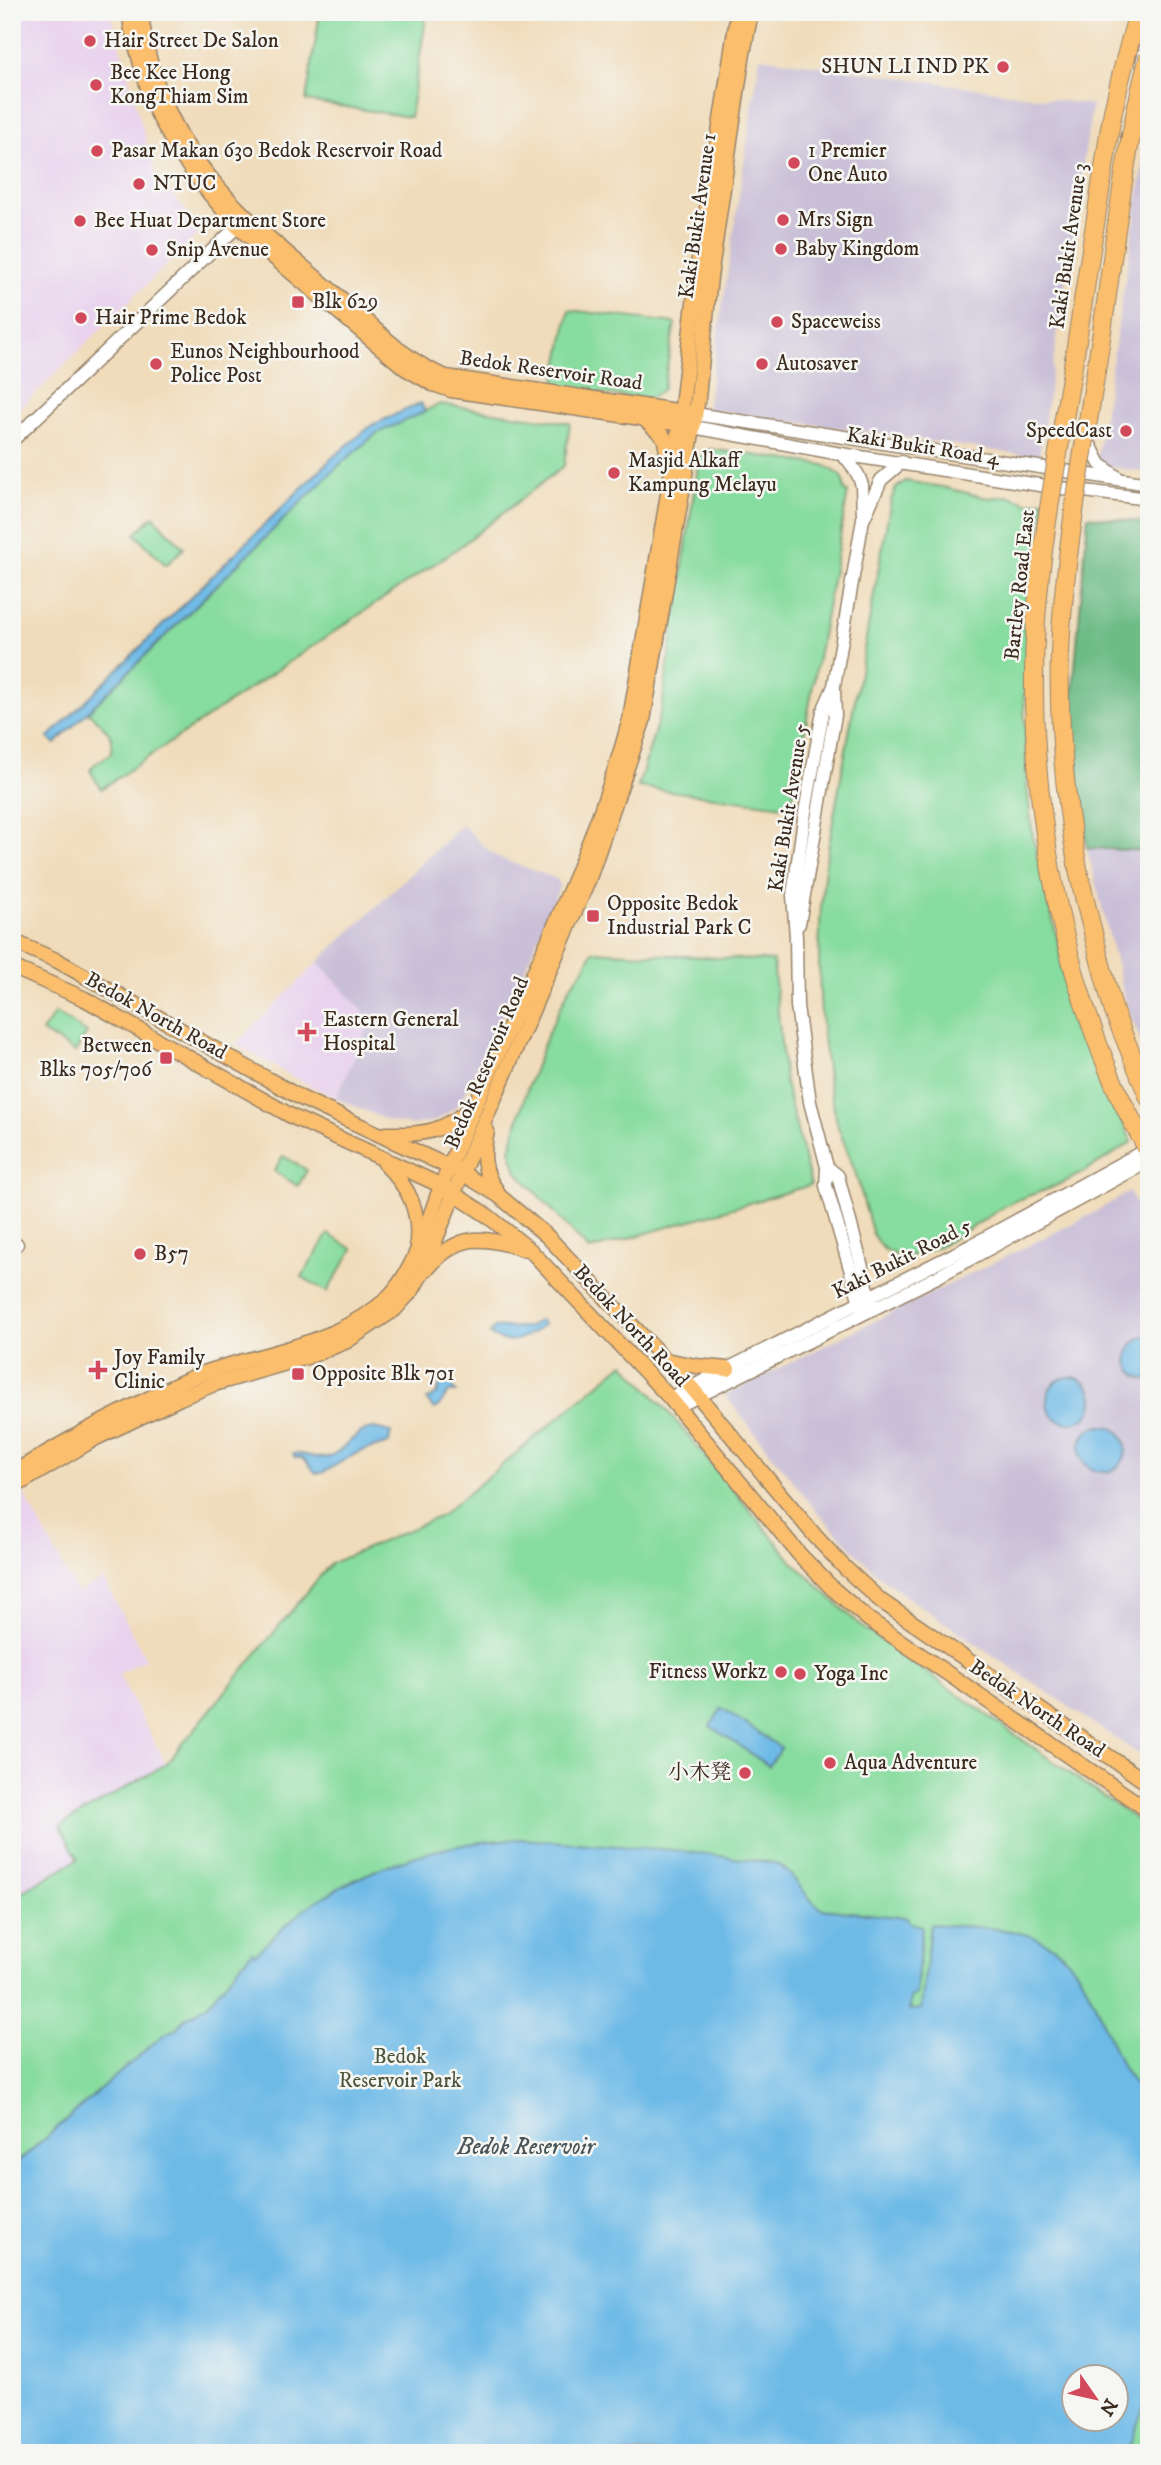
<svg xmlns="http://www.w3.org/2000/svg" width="1161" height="2465" viewBox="0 0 1161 2465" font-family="'IM FELL DW Pica','Noto Serif SC',serif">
<rect width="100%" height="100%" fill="#f6f6f2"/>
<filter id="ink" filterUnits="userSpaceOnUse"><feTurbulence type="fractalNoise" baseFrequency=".0143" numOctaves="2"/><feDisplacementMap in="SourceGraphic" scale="14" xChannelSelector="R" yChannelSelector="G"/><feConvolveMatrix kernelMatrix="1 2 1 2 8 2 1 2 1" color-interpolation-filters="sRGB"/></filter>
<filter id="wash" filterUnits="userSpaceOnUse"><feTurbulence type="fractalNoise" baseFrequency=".00686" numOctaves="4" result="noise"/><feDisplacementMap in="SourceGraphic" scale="28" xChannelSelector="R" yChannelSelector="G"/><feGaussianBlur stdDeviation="1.57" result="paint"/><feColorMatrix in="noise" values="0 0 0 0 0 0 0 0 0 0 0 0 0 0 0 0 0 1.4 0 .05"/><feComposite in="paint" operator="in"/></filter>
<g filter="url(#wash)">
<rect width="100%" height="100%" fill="#f0dcba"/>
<g fill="#e8d2ee">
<polygon points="12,12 110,12 155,172 201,231 12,416"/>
<polygon points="318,962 371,1020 336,1098 293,1077 236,1044"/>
<polygon points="23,1492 77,1593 103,1579 146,1659 118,1674 166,1764 60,1826 78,1859 12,1898 12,1501"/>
</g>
<g fill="#c9bfd7">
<polygon points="760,57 1092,105 1039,457 707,409"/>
<polygon points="1146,149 1149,149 1149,473 1096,464"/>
<polygon points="462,825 486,848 499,858 557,879 560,885 520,981 485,1048 467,1090 454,1109 435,1121 413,1125 391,1122 336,1098 371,1020 318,962"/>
<polygon points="1087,848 1149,851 1149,1060 1127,1007"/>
<polygon points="1129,1192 1149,1224 1149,1761 904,1595 876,1573 818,1513 725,1395 1088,1216"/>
</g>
<g fill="#87dc9f" stroke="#61835e" stroke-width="2" fill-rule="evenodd">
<polygon points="320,12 427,12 410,117 306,101"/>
<polygon points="569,310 675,323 663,389 652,397 645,399 554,388"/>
<path d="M440,404l130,19 -6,43 -106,82 -357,241 -11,-19 5,-6 15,-10c9,-19 -10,-30 -22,-42l251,-247 38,-32z"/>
<polygon points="709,449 824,465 842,476 845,491 848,492 791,807 638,787 662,707 699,458"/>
<path d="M906,481l36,6 46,11 22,-2 18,7 16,-3 -20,192 3,95 6,51 26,108 3,25 10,33 12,22 21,58 27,58c-23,14 -46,30 -70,41 -18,9 -37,12 -55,22 -24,14 -72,50 -100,51 -16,1 -27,-8 -34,-21l-18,-64 -17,-44 -11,-50 1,-1c-11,-72 -12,-144 -2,-216l65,-360 5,-12z"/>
<polygon points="153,516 184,548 166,565 135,534"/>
<polygon points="593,951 773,961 785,1083 811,1185 589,1250 517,1172 510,1149 526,1092 548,1033 571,985 582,972"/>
<polygon points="55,1013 87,1033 75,1052 42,1032"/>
<polygon points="283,1156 307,1170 298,1186 274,1171"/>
<polygon points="328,1234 353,1249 327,1292 302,1277"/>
<path d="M624,1363l41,45 128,154 69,65 287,202v624h-1137v-555l66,-39 -18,-33 106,-62 164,-200 111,-48zM1074,2378h42v42h-42z"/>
</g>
<polygon fill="#6dbc86" stroke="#547352" stroke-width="2" points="1088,516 1149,523 1149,851 1087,848 1070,725"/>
<g fill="#6dbae7" stroke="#547282" stroke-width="2" fill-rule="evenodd">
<polygon points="421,403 425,412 377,433 339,465 55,744 48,738 333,457 372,425"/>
<path d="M540,1320l4,5c-17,12 -35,24 -54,9l4,-6 34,-1z"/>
<path d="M1149,1335v45c-29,-4 -28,-40 0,-45z"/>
<circle cx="1070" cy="1400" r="23"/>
<polygon points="445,1378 448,1378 456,1392 449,1392 438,1407 433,1409 427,1400 437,1394 441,1382"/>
<circle cx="1103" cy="1449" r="23"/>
<path d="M374,1428l17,4 -2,11 -30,9 -37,21h-6c-7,-7 -10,-17 -21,-15l-2,-4c12,-2 22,6 34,3 20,-6 26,-27 47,-29z"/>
<polygon points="722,1708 781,1748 769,1766 710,1726"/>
<path d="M521,1839l152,11 101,13c20,7 29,34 47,46l86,9 3,5 12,3 -6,69 -6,3 -1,12 12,-1 9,-85c33,3 69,2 101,12 54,18 66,77 87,122 7,16 21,30 31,44v290l-22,61h-1115v-286l138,-121 15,-12 11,-5 9,-10 22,-14 45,-54 3,3c18,-17 37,-36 57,-50 62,-40 135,-63 209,-65zM1074,2378h42v42h-42z"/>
</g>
</g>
<g filter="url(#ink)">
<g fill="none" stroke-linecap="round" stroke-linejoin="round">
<defs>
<g id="minor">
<polyline points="1142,64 1149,33"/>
<polyline points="1127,136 1149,128"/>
<polyline points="695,414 1149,484"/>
<polyline points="693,427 841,454 1052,487 1149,499"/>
<polyline points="1087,439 1100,464 1117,477"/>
<polyline points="12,441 242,222"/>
<polyline points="841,454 849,461 858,475 862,485 863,519 834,686 823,711 805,812 793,895 796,937 797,1006 810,1102 827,1167 826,1186 863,1313"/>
<polyline points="864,518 881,480 902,462"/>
<polyline points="799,924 835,715 834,690"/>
<polyline points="827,1167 838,1176 872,1305"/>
<polyline points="12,1247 17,1244"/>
<polyline points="670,1398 972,1245 1149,1148"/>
<polyline points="677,1407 937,1277 1149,1161"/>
</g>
<g id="major">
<polyline points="130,12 131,26 143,72 155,109 179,153 209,193 238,227 405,368 433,384 451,390 688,425"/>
<path d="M141,12c6,64 34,126 76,174 36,42 81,76 122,111 33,28 66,65 107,80l244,36"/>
<polyline points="643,418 664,437 669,461"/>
<polyline points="12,941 58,961 303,1099 462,1173 498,1195 547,1236 665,1360 691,1387 816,1537 844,1567 881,1601 1149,1784"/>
<polyline points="12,967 85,999 293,1117 442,1186 488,1216 531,1251 670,1398 799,1554 833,1589 868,1619 1149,1811"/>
<path d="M487,1131c-5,22 -5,41 10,60"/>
<path d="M386,1134c38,1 59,-2 87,-28"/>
<path d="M385,1164c23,22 35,46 32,78"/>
<path d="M428,1268c30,-35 55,-33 95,-19"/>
<polyline points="665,1360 696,1366 728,1369"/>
<path d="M12,1474c42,-27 85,-50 130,-72 20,-10 40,-21 62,-29 61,-21 116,-25 172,-65 37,-27 48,-77 64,-119 11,-27 23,-55 35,-83 54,-127 119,-252 155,-387l50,-296 19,-164 39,-247"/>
<polyline points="12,1488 96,1438 180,1398 214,1384 310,1356 347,1341 394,1310 413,1289 424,1269 462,1173 588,881 643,721 698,398 710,277 742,59 751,12"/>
</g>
<polyline id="highway" points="1100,961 1114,1012 1149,1098"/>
</defs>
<use href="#minor" stroke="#96836c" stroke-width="15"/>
<use href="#major" stroke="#96836c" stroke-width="17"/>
<use href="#highway" stroke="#96836c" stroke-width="20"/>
<use href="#minor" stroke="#fff" stroke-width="12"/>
<use href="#major" stroke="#fabe6d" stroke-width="14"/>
<use href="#highway" stroke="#fabe6d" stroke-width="18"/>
<defs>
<g id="highway-bridge">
<path d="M1138,13c-8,28 -16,57 -22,85 -7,27 -9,54 -14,81 -9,58 -18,116 -27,174 -14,88 -33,178 -39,267 -10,151 17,320 76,459 10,25 24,49 37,73"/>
<path d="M1100,961c-7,-30 -16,-61 -22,-92 -13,-71 -20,-145 -18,-216 4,-103 26,-213 41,-315 14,-94 23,-190 48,-282"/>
</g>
</defs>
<use href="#highway-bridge" stroke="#96836c" stroke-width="20" stroke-linecap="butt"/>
<use href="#highway-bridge" stroke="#fabe6d" stroke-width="18"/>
</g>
</g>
<g fill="#d1495b" stroke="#f6f6f2" stroke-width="2.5">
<circle cx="90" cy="41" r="7"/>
<circle cx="1003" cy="67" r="7"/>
<circle cx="96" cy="85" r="7"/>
<circle cx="97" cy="151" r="7"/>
<circle cx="794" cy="163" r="7"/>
<circle cx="139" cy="184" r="7"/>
<circle cx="783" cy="220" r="7"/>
<circle cx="80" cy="221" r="7"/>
<circle cx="781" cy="249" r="7"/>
<circle cx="152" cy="250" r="7"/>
<rect x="291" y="295" width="14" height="14" rx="3.5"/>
<circle cx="81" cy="318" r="7"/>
<circle cx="777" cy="322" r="7"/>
<circle cx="156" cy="364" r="7"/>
<circle cx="762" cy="364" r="7"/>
<circle cx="1126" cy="431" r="7"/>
<circle cx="614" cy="473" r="7"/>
<rect x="586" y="909" width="14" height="14" rx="3.5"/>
<path d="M303.5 1021.5h7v7h7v7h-7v7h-7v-7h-7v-7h7z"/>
<rect x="159" y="1051" width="14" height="14" rx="3.5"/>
<circle cx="140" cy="1254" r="7"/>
<path d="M94.5 1359.5h7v7h7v7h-7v7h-7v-7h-7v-7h7z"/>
<rect x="291" y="1367" width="14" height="14" rx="3.5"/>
<circle cx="781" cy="1672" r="7"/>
<circle cx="800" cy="1674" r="7"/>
<circle cx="830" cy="1763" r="7"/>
<circle cx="745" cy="1773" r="7"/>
</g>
<g text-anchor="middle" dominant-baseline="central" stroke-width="5" stroke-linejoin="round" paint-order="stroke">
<g font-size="21" fill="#3b2a1e" stroke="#f6f6f2" text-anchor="start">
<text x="104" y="41">Hair Street De Salon</text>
<text x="989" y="67" text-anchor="end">SHUN LI IND PK</text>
<text x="110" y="73">Bee Kee Hong<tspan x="110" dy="24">KongThiam Sim</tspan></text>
<text x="111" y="151">Pasar Makan 630 Bedok Reservoir Road</text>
<text x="808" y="151">1 Premier<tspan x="808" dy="24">One Auto</tspan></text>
<text x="153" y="184">NTUC</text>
<text x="797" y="220">Mrs Sign</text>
<text x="94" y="221">Bee Huat Department Store</text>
<text x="795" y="249">Baby Kingdom</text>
<text x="166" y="250">Snip Avenue</text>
<text x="312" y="302">Blk 629</text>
<text x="95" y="318">Hair Prime Bedok</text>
<text x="791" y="322">Spaceweiss</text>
<text x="170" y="352">Eunos Neighbourhood<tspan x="170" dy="24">Police Post</tspan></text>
<text x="776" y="364">Autosaver</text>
<text x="1112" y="431" text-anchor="end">SpeedCast</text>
<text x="628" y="461">Masjid Alkaff<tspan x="628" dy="24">Kampung Melayu</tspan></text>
<text x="607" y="904">Opposite Bedok<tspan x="607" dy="24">Industrial Park C</tspan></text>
<text x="323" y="1020">Eastern General<tspan x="323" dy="24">Hospital</tspan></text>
<text x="152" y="1046" text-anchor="end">Between<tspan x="152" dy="24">Blks 705/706</tspan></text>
<text x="154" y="1254">B57</text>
<text x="114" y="1358">Joy Family<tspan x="114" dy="24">Clinic</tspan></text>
<text x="312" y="1374">Opposite Blk 701</text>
<text x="767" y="1672" text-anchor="end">Fitness Workz</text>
<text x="814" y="1674">Yoga Inc</text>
<text x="844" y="1763">Aqua Adventure</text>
<text x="731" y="1773" text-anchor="end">小木凳</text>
</g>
<g font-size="21" fill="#3b2a1e" stroke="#f6f6f2">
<text transform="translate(698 216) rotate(-82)">Kaki Bukit Avenue 1</text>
<text transform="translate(1069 246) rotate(-82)">Kaki Bukit Avenue 3</text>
<text transform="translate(551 371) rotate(8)">Bedok Reservoir Road</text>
<text transform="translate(923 447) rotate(9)">Kaki Bukit Road 4</text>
<text transform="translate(1020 585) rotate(-84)">Bartley Road East</text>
<text transform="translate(789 808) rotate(-81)">Kaki Bukit Avenue 5</text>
<text transform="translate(156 1016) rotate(29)">Bedok North Road</text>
<text transform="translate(487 1063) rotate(-67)">Bedok Reservoir Road</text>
<text transform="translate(902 1259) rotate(-27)">Kaki Bukit Road 5</text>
<text transform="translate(631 1326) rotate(47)">Bedok North Road</text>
<text transform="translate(1037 1709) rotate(34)">Bedok North Road</text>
</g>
<g font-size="21" fill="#4e563e" stroke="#f6f6f2">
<text x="400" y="2057">Bedok<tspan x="400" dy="24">Reservoir Park</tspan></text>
</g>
<g font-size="23" font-style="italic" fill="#4a555a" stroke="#f6f6f2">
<text x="526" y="2147">Bedok Reservoir</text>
</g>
</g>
<rect width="1161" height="2465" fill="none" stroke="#f6f6f2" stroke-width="42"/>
<g transform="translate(1095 2398) rotate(124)"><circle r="33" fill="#f6f6f2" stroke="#aba49d" stroke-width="2"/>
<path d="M0-5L12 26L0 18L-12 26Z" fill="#d1495b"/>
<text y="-10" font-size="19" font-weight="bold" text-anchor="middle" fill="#3b2a1e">N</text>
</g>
</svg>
